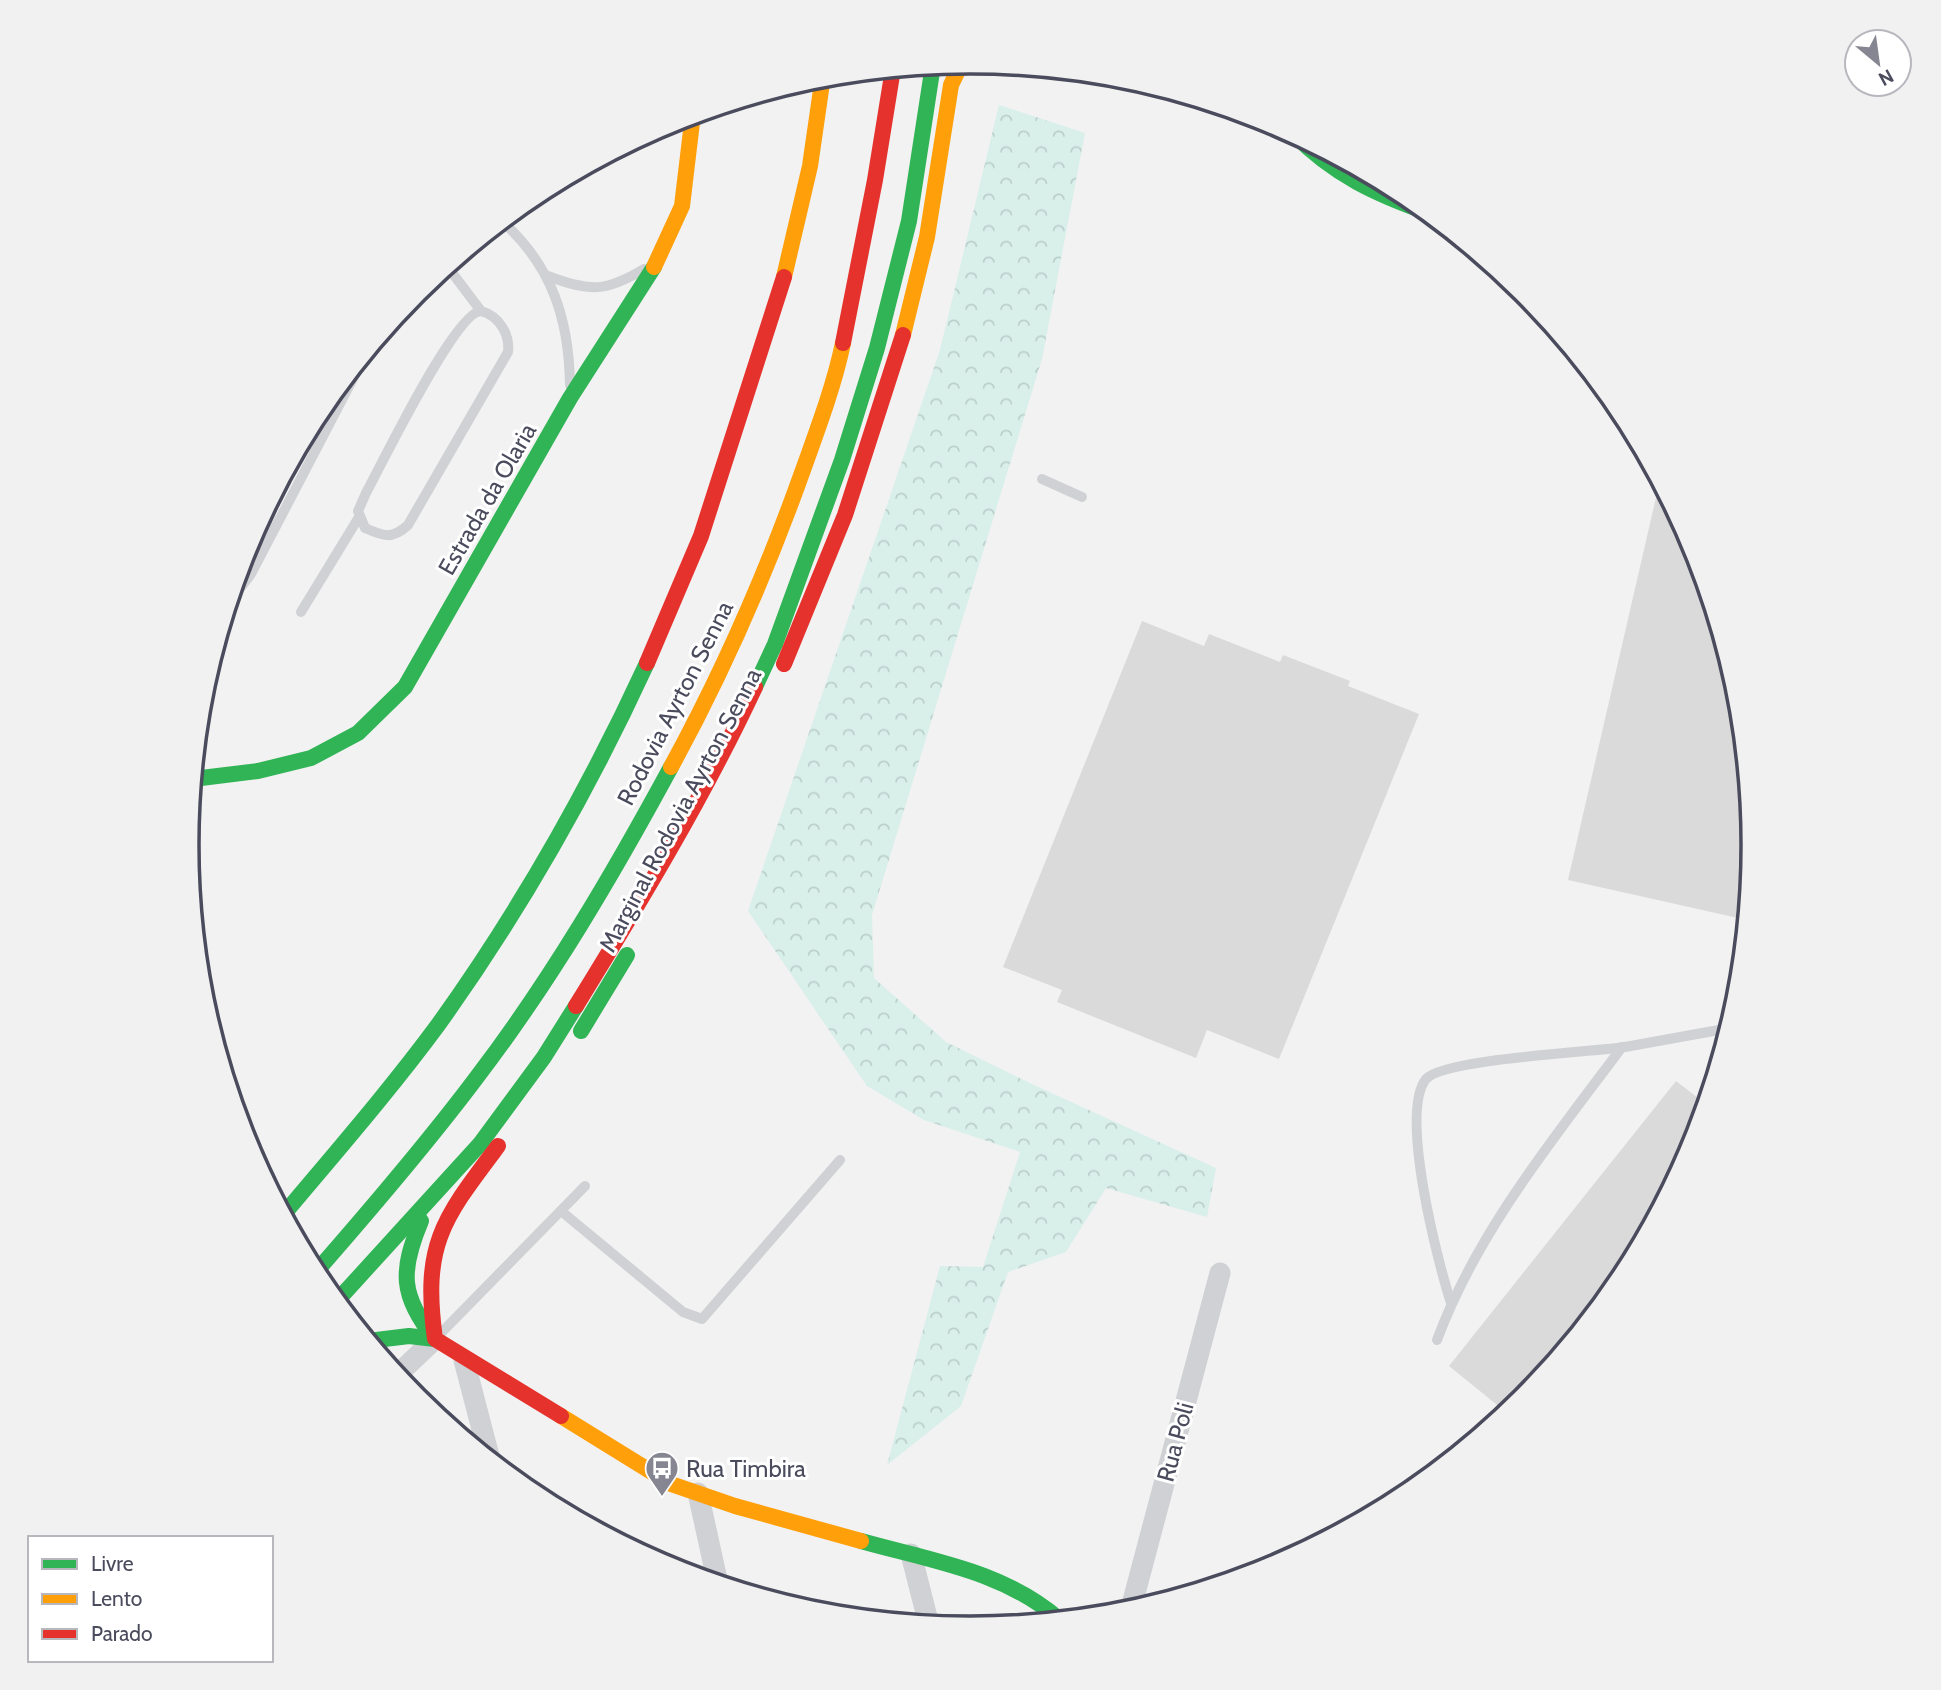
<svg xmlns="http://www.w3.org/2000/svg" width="1941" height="1690" viewBox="0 0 1941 1690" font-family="Cabin,sans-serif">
<defs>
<pattern id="forest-crowns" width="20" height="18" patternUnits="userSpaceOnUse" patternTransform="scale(1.75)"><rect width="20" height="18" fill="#d8efea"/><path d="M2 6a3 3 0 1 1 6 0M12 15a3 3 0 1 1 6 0" fill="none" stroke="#bbcfcb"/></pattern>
</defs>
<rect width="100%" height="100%" fill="#f2f2f2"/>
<polygon fill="url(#forest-crowns)" points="999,105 1085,133 1042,359 872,915 874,978 946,1042 1034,1085 1216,1168 1207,1217 1106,1188 1066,1252 1008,1272 961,1406 887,1465 940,1266 983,1267 1020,1152 924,1120 867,1086 748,911 940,350"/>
<g fill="#dadadb">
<polygon points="1660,480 1695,545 1739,692 1754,845 1747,920 1568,880"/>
<polygon points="1142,621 1204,646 1209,634 1280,662 1283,655 1350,681 1348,686 1419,714 1279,1059 1207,1030 1196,1058 1057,1002 1062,990 1003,967"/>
<polygon points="1676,1081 1707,1105 1694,1145 1622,1281 1524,1399 1507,1413 1449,1366"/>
</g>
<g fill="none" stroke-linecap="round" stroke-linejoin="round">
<g stroke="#d0d1d4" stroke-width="10">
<path d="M502,221c50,45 67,98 68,164"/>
<polyline points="447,266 481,311"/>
<path d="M548,276c42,16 58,16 96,-7"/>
<path d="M481,311c18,5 29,23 27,41l-100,173c-16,15 -25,11 -43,3l-7,-17 8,-18c16,-29 89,-181 115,-182z"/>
<polyline points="1042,479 1082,497"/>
<polyline points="229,603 251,574 369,348"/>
<polyline points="301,612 359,517"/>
<polyline points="561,1211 683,1312 702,1319 840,1160"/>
<path d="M1451,1303c-13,-40 -52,-190 -25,-224 17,-20 165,-27 199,-32 35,-6 70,-13 105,-19"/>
<polyline points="440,1334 585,1186"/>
<path d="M1437,1340c41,-110 116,-200 185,-293"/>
</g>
<g stroke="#d0d1d4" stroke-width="21">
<polyline points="464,1360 490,1460"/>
<polyline points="397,1375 435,1339"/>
<polyline points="698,1493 718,1584"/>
<polyline points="911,1554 929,1625"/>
<polyline points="1130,1612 1220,1273"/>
</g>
<g stroke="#30b455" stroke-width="16">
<polyline points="1113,75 1169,90"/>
<path d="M1293,133c40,42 85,62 139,81"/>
<polyline points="755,687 775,644 842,460 877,348 909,221 933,65"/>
<polyline points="193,779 258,771 311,758 358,733 405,687 570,398 654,267"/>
<polyline points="581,1031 627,955"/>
<path d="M284,1214c52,-62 106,-124 154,-189 81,-113 151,-236 209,-362"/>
<path d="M421,1221c-21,50 -21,75 14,118"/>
<path d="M315,1273c56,-64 111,-128 162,-196 74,-97 136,-203 194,-310"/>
<polyline points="336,1302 480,1144 544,1057 576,1006"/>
<polyline points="368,1341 409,1336 435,1339"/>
<path d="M861,1541c71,20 143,30 199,79"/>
</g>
<g stroke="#ff9f0a" stroke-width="16">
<polyline points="654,267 682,206 693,114"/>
<polyline points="784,277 810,166 823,76"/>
<polyline points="903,335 927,237 951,85 962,62"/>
<path d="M671,767c52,-95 96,-196 132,-297 15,-42 31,-84 40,-127"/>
<polyline points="561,1416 671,1484 735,1506 861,1541"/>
</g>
<g stroke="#e5322d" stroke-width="16">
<polyline points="843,343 875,180 893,69"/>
<polyline points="647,663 701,536 784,277"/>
<polyline points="784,664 845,515 903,335"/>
<path d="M576,1006c64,-104 127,-208 179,-319"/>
<path d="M498,1146c-55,73 -76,98 -63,193l126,77"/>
</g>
</g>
<defs>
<symbol id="bus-pin" viewBox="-11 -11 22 30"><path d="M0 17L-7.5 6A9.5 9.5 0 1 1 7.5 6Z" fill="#858691" stroke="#fff"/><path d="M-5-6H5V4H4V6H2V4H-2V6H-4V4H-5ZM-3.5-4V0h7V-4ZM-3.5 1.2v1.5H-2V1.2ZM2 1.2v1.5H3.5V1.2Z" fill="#fff"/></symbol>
</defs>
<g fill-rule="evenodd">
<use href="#bus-pin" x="643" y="1449" width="38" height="52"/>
</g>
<g text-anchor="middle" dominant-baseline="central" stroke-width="6" stroke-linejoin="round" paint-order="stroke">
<g font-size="24" fill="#4a4c5d" stroke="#fff">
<text transform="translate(487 499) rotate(-60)">Estrada da Olaria</text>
<text transform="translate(675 703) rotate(-63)">Rodovia Ayrton Senna</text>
<text transform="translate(680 810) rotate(-62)">Marginal Rodovia Ayrton Senna</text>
<text transform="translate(1175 1442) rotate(-75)">Rua Poli</text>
</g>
<g font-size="24" fill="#4a4c5d" stroke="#fff" text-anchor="start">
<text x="686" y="1468">Rua Timbira</text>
</g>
</g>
<path d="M0 0H1941V1690H0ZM199 845a771 771 0 1 1 1542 0a771 771 0 1 1-1542 0Z" fill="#f1f1f2" fill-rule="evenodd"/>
<path fill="none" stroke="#4a4c5d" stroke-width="3.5" d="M199 845a771 771 0 1 1 1542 0a771 771 0 1 1-1542 0Z"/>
<rect x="28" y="1536" width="245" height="126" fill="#ffffff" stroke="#b7b7be" stroke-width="2"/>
<rect x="42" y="1559" width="35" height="10" fill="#30b455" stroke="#b7b7be" stroke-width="2"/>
<text x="91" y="1571" font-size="21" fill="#4a4c5d">Livre</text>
<rect x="42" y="1594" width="35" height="10" fill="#ff9f0a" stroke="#b7b7be" stroke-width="2"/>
<text x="91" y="1606" font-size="21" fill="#4a4c5d">Lento</text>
<rect x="42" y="1629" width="35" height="10" fill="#e5322d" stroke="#b7b7be" stroke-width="2"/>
<text x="91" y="1641" font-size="21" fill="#4a4c5d">Parado</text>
<g transform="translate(1878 63) rotate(151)"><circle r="33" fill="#ffffff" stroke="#b7b7be" stroke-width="2"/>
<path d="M0-5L12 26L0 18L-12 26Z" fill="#858691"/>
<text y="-10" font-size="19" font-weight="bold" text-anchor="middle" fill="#4a4c5d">N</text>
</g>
</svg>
